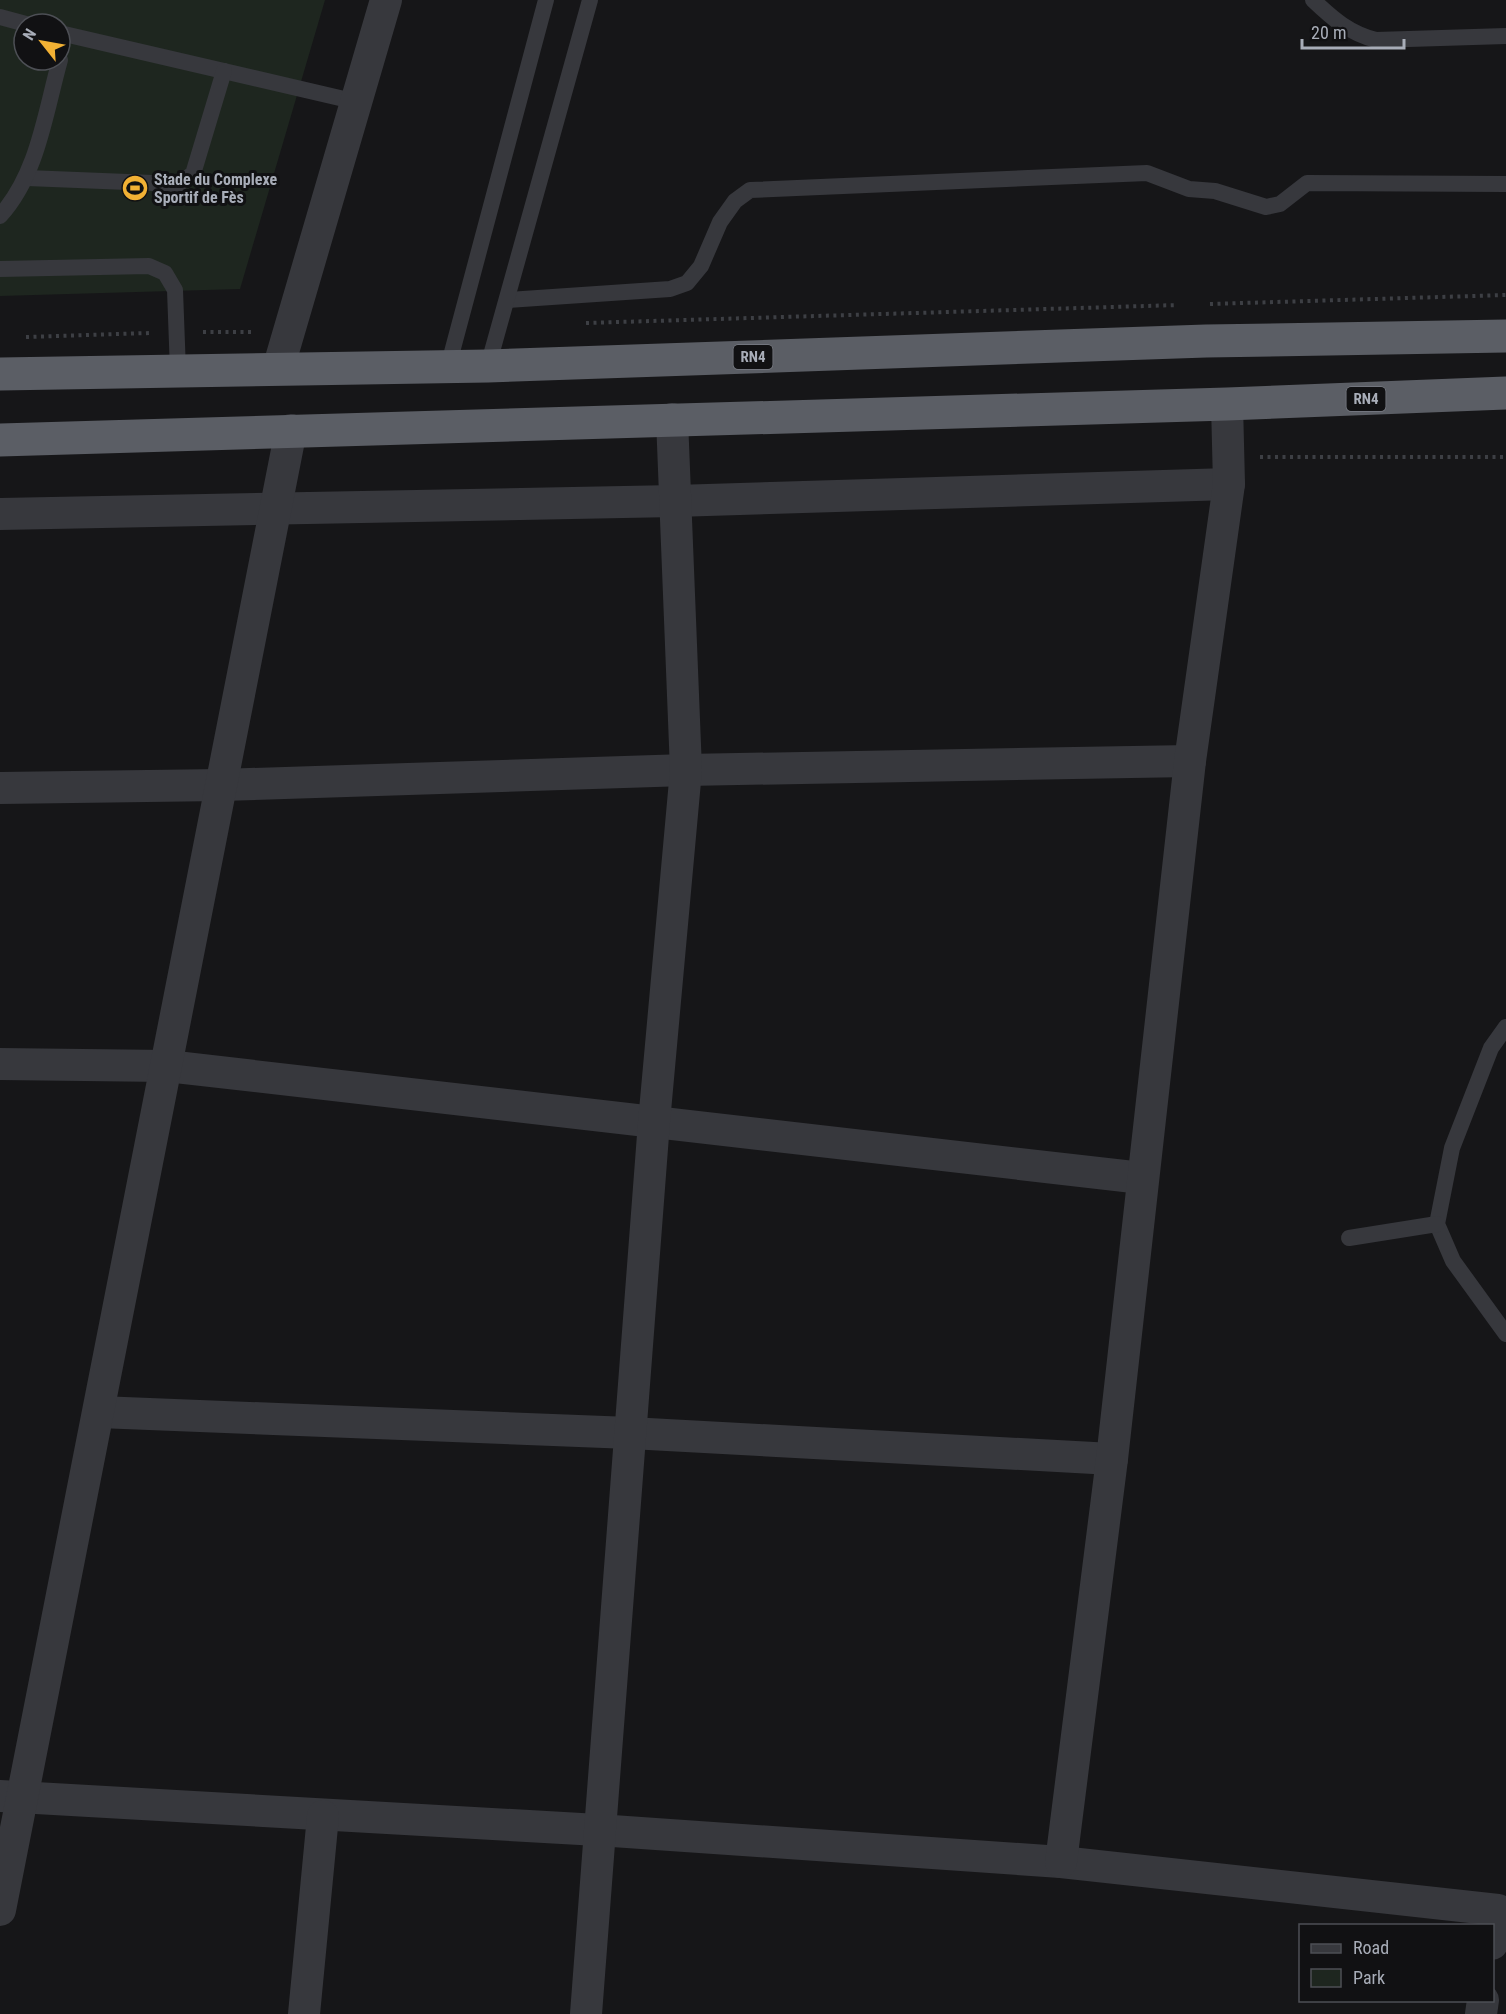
<svg xmlns="http://www.w3.org/2000/svg" width="1506" height="2014" viewBox="0 0 1506 2014" font-family="'Roboto Condensed',sans-serif">
<rect width="100%" height="100%" fill="#161618"/>
<path fill="#1e261f" fill-rule="evenodd" d="M0,0h325l-85,289 -240,7zM24,24h36v36h-36z"/>
<g fill="none" stroke-linecap="round" stroke-linejoin="round">
<g stroke="#3d3f44" stroke-width="4" stroke-dasharray="3 4.5" stroke-linecap="butt">
<polyline points="1210,304 1506,295"/>
<polyline points="586,323 1178,305"/>
<polyline points="203,332 255,332"/>
<polyline points="26,337 150,333"/>
<polyline points="1260,457 1506,457"/>
</g>
<g stroke="#37383d" stroke-width="16">
<path d="M1313,0c20,19 36,33 63,40l130,-4"/>
<polyline points="0,17 26,24"/>
<polyline points="60,33 357,102"/>
<polyline points="27,178 178,184 193,174 224,71"/>
<path d="M0,216c38,-42 45,-103 60,-156"/>
<polyline points="0,269 149,266 165,273 175,290 178,371"/>
<polyline points="507,300 670,289 687,283 701,266 720,222 735,201 750,190 1147,173 1189,189 1215,191 1266,207 1280,204 1307,183 1506,184"/>
<polyline points="488,366 590,0"/>
<polyline points="448,367 546,0"/>
<polyline points="1506,1027 1491,1048 1452,1148 1437,1224 1453,1261 1506,1334"/>
<polyline points="1349,1238 1437,1224"/>
</g>
<g stroke="#37383d" stroke-width="32">
<polyline points="278,369 386,0"/>
<polyline points="0,514 675,501 1229,484"/>
<polyline points="0,788 221,785 686,770 1190,761"/>
<polyline points="0,1064 167,1066 1142,1178"/>
<polyline points="99,1412 630,1433 1112,1459"/>
<polyline points="0,1796 598,1830 1061,1862 1498,1910 1492,1944"/>
<polyline points="1061,1862 1112,1459 1190,761 1229,484 1227,404"/>
<polyline points="0,1910 291,430"/>
<polyline points="304,2014 323,1816"/>
<polyline points="586,2014 654,1122 686,770 672,419"/>
<polyline points="1481,2014 1483,2000"/>
</g>
<g stroke="#5b5e65" stroke-width="33">
<polyline points="0,374 488,366 1206,341 1506,336"/>
<polyline points="0,440 1227,404 1506,393"/>
</g>
</g>
<defs>
<symbol id="stadium-disc" viewBox="-11 -11 22 22"><circle r="9.5" fill="#f2b134" stroke="#111113"/><path d="M0-5a6.5 5 0 1 0 0 10a6.5 5 0 1 0 0-10ZM-3.5-1.8h7v3.6h-7Z" fill="#111"/></symbol>
</defs>
<g fill-rule="evenodd">
<use href="#stadium-disc" x="120" y="173" width="30" height="30"/>
</g>
<g text-anchor="middle" dominant-baseline="central" stroke-width="6" stroke-linejoin="round" paint-order="stroke">
<g fill="#111113" stroke="#7b7e86" stroke-width="1.5">
<rect x="733.5" y="345" width="39" height="24" rx="4.5"/>
<rect x="1346.5" y="387" width="39" height="24" rx="4.5"/>
</g>
<g font-size="15" font-weight="bold" fill="#a8adb8">
<text x="753" y="357">RN4</text>
<text x="1366" y="399">RN4</text>
</g>
<g font-size="16" font-weight="bold" fill="#a8adb8" stroke="#111113" text-anchor="start">
<text x="154" y="179">Stade du Complexe<tspan x="154" dy="18">Sportif de Fès</tspan></text>
</g>
</g>
<rect x="1299" y="1924" width="195" height="78" fill="#111113" stroke="#4d4f55" stroke-width="1.5"/>
<rect x="1311" y="1944" width="30" height="9" fill="#37383d" stroke="#4d4f55" stroke-width="1.5"/>
<text x="1353" y="1954" font-size="18" fill="#a8adb8">Road</text>
<rect x="1311" y="1969" width="30" height="18" fill="#1e261f" stroke="#4d4f55" stroke-width="1.5"/>
<text x="1353" y="1984" font-size="18" fill="#a8adb8">Park</text>
<g transform="translate(42 42) rotate(301)"><circle r="28" fill="#111113" stroke="#4d4f55" stroke-width="1.5"/>
<path d="M0-4.5L10 22L0 15L-10 22Z" fill="#f2b134"/>
<text y="-9" font-size="16" font-weight="bold" text-anchor="middle" fill="#a8adb8">N</text>
</g>
<path d="M1302 39v9h102v-9" fill="none" stroke="#a8adb8" stroke-width="3"/>
<text x="1311" y="39" font-size="18" fill="#a8adb8" stroke="#111113" stroke-width="4.5" paint-order="stroke">20 m</text>
</svg>
